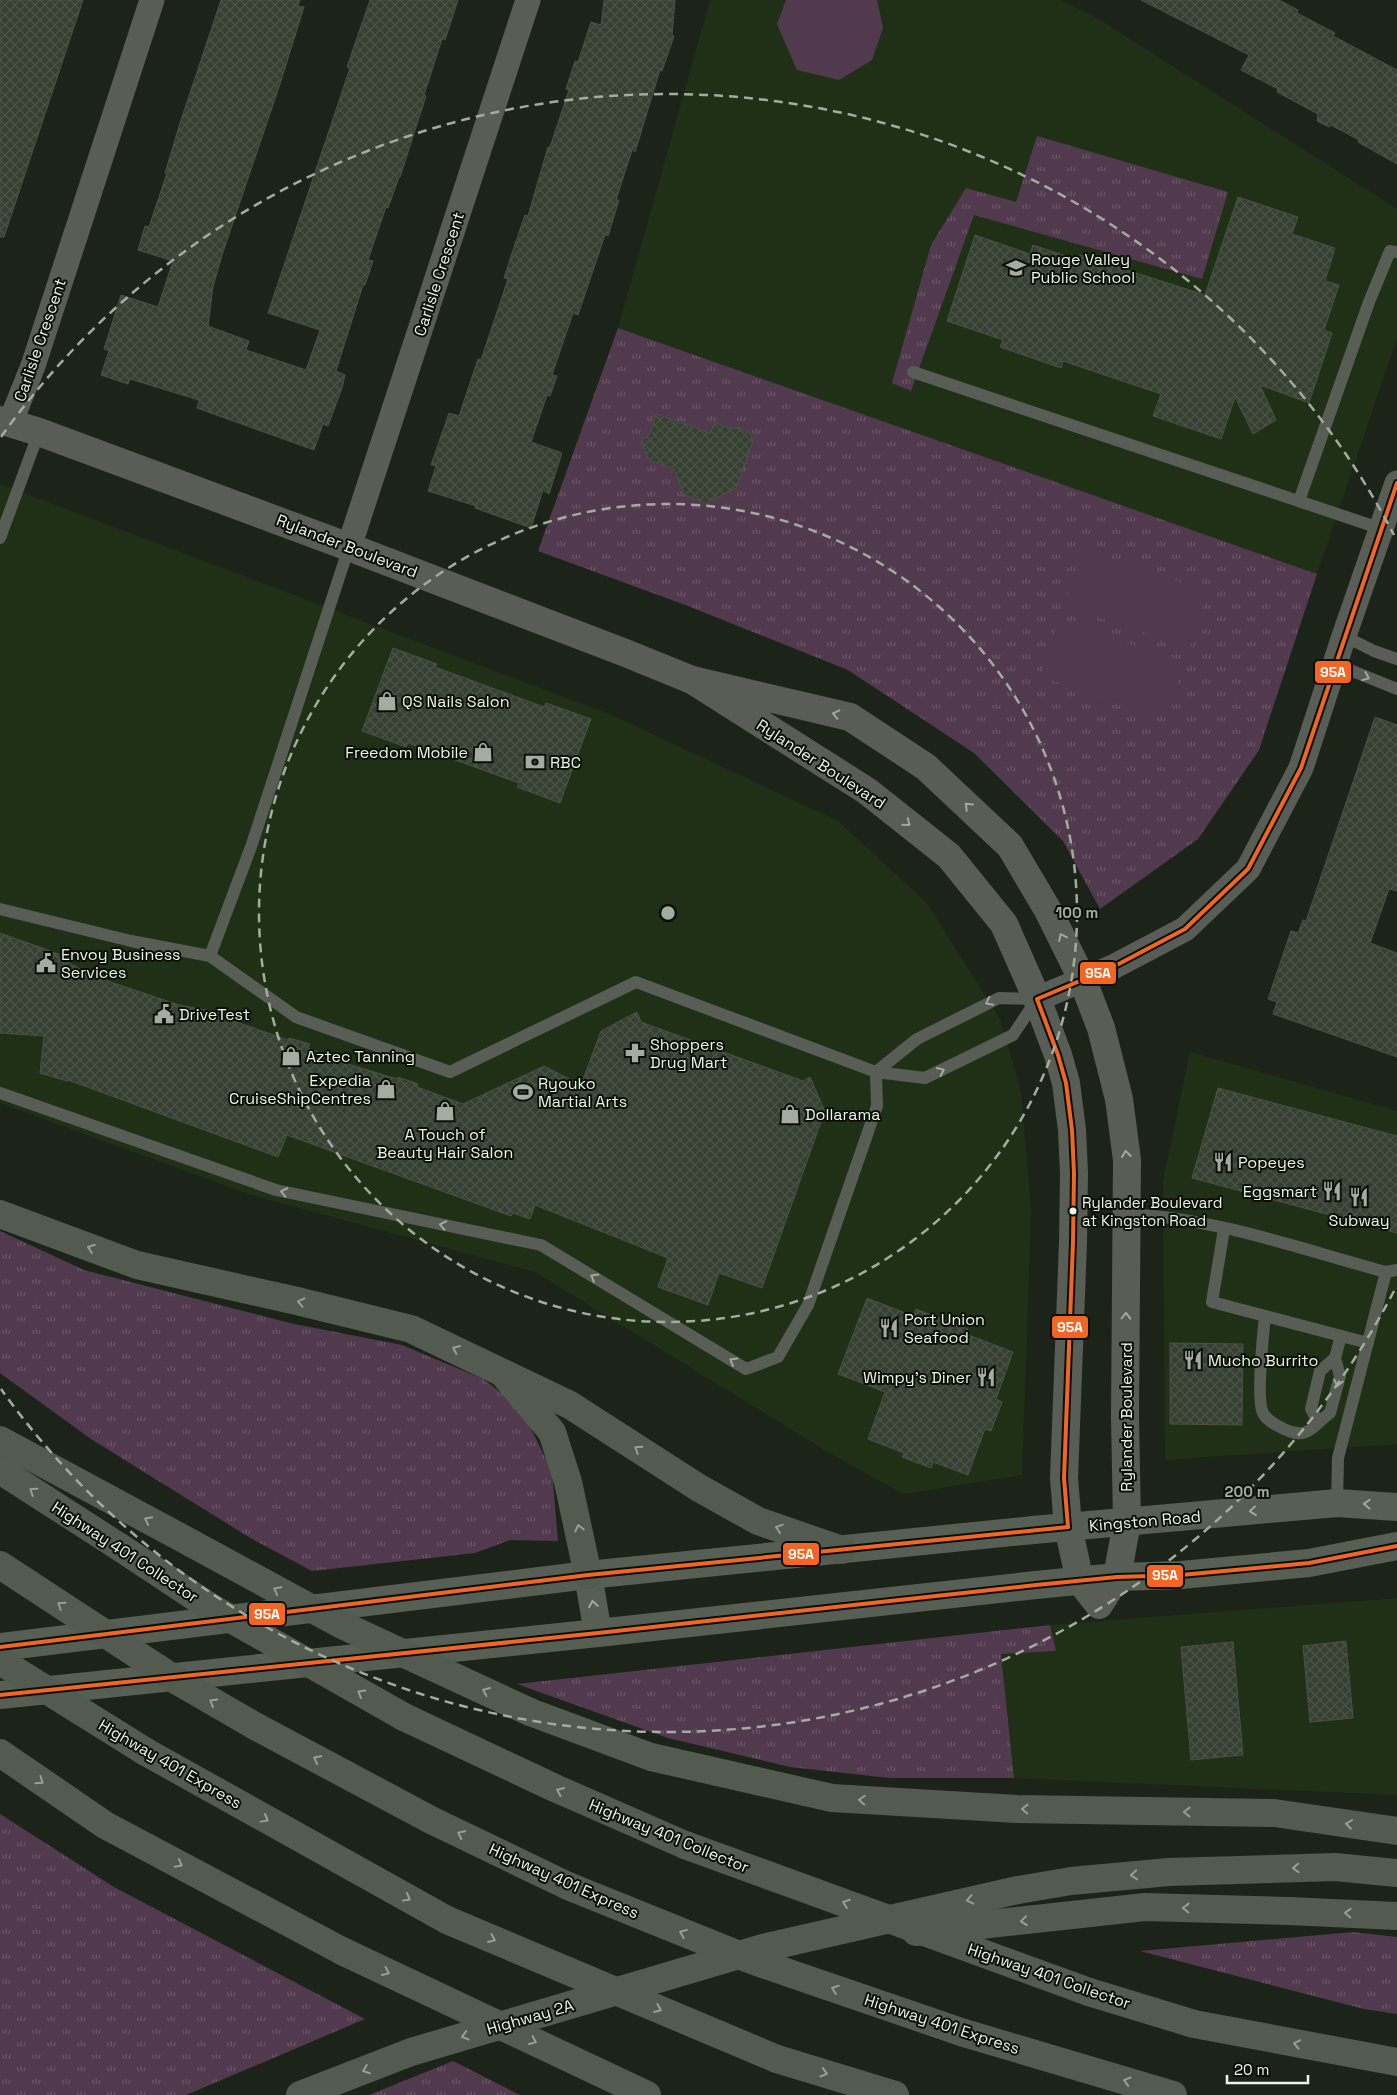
<svg xmlns="http://www.w3.org/2000/svg" width="1397" height="2095" viewBox="0 0 1397 2095" font-family="'Space Grotesk',sans-serif">
<defs>
<pattern id="grass-tufts" width="24" height="20" patternUnits="userSpaceOnUse" patternTransform="scale(1.25)"><rect width="24" height="20" fill="#523a4e"/><path d="M3 7l-1-3M5 7V3M7 7l1-3M15 17l-1-3M17 17v-4M19 17l1-3" fill="none" stroke="#6b5768"/></pattern>
<pattern id="building-cross-hatch" width="8" height="8" patternUnits="userSpaceOnUse" patternTransform="scale(1.25)"><rect width="8" height="8" fill="#364032"/><path d="M0 0l8 8M0 8l8-8" fill="none" stroke="#4a5346"/></pattern>
</defs>
<rect width="100%" height="100%" fill="#1c2419"/>
<g fill="#1f3016">
<polygon points="710,0 1060,0 1092,15 1397,209 1397,338 1317,574 618,328"/>
<polygon points="0,484 614,716 838,821 926,902 1000,1019 1021,1091 1031,1210 1022,1475 903,1494 833,1455 535,1272 251,1195 0,1103"/>
<polygon points="1190,1052 1397,1111 1397,1444 1165,1460 1163,1180"/>
<polygon points="1397,1598 1397,1795 1014,1778 1001,1654 1056,1651 1050,1625"/>
</g>
<g fill="url(#grass-tufts)">
<polygon points="1037,136 1228,192 1202,279 974,215 911,391 892,383 931,245 966,188 1016,202"/>
<polygon points="618,328 1317,574 1259,750 1198,839 1100,909 1063,841 974,753 848,670 688,606 538,551"/>
<polygon points="0,1231 84,1270 294,1324 402,1345 483,1379 521,1408 552,1472 558,1541 510,1540 475,1553 312,1571 252,1539 91,1439 0,1373"/>
<polygon points="1050,1625 1056,1651 1001,1654 1014,1778 890,1778 790,1767 668,1738 517,1684"/>
<polygon points="0,1814 114,1887 365,2019 186,2095 0,2095"/>
<polygon points="1353,1932 1397,1937 1397,2014 1364,2009 1140,1951"/>
<polygon points="453,2061 520,2095 369,2095"/>
</g>
<g fill="#523a4e">
<polygon points="786,0 877,0 883,28 872,60 839,80 797,70 777,24"/>
<polygon points="1083,549 1208,591 1190,648 1064,606"/>
<polygon points="1059,620 1185,662 1167,718 1041,677"/>
</g>
<g fill="url(#building-cross-hatch)" stroke="#4a5046">
<polygon points="0,0 83,0 4,237 0,237"/>
<polygon points="221,0 300,0 298,6 304,7 280,84 222,255 213,287 208,326 249,341 246,350 306,370 320,330 268,313 350,68 347,67 370,0 458,0 445,40 442,39 424,95 426,96 400,177 399,177 388,208 386,207 368,260 373,261 365,285 363,285 336,371 345,375 342,388 328,426 323,424 314,450 197,408 199,400 130,379 128,384 101,375 109,351 104,349 121,295 158,307 173,261 138,250 145,226 149,227 167,173 165,173 180,123"/>
<polygon points="604,0 675,0 672,36 674,36 662,71 660,70 635,152 632,150 616,200 619,200 608,236 605,235 578,315 573,313 552,375 557,376 550,396 547,395 531,442 562,453 549,494 543,490 531,528 475,508 476,506 428,491 436,466 431,465 449,413 459,416 478,359 481,360 508,279 504,278 512,253 525,215 528,216 548,147 550,147 569,90 566,89 575,61 578,62 591,22 601,25"/>
<polygon points="1141,0 1279,0 1298,10 1297,13 1335,33 1333,36 1397,70 1397,164 1358,142 1359,140 1331,125 1329,127 1317,121 1318,114 1277,92 1278,89 1241,70 1249,55"/>
<polygon points="1238,197 1298,217 1292,234 1335,248 1325,281 1339,285 1324,330 1332,333 1309,403 1260,385 1276,420 1253,434 1235,397 1221,439 1153,416 1161,394 1063,361 1061,368 1000,347 1003,340 947,321 975,235 1030,254 1033,245 1078,260 1080,255 1205,295"/>
<polygon points="656,414 710,433 715,423 732,429 738,428 749,432 753,441 736,488 706,503 685,495 673,468 649,460 641,442 649,435"/>
<polygon points="393,648 437,664 435,667 544,707 546,703 591,719 560,803 517,787 519,783 408,743 406,747 362,731"/>
<polygon points="1375,717 1397,725 1397,891 1389,889 1370,943 1397,953 1397,1057 1273,1014 1277,1002 1268,999 1291,931 1298,933 1303,920 1306,921"/>
<polygon points="0,933 59,954 58,956 90,975 179,1005 226,1014 225,1018 288,1040 289,1038 310,1044 308,1048 351,1065 397,1079 398,1077 418,1084 417,1087 463,1104 544,1066 581,1085 601,1031 637,1012 641,1022 803,1081 810,1077 827,1116 822,1119 762,1288 719,1273 708,1305 658,1287 668,1258 535,1205 530,1219 513,1213 511,1216 287,1135 278,1157 68,1080 67,1081 40,1073 44,1036 0,1033"/>
<polygon points="1218,1088 1397,1136 1397,1233 1192,1178"/>
<polygon points="867,1298 913,1316 916,1309 968,1329 966,1334 1013,1352 996,1399 1002,1402 991,1431 985,1429 968,1475 933,1462 931,1468 902,1457 904,1453 868,1439 885,1392 838,1374"/>
<polygon points="1170,1343 1243,1344 1242,1425 1170,1424"/>
<polygon points="1346,1641 1353,1718 1310,1722 1303,1646"/>
<polygon points="1233,1642 1243,1755 1191,1760 1181,1647"/>
</g>
<g fill="none" stroke-linecap="round" stroke-linejoin="round">
<g stroke="#585d55" stroke-width="12">
<polyline points="913,372 1382,529"/>
<polyline points="1299,501 1369,302 1390,251 1397,252"/>
<polyline points="0,538 39,432"/>
<polyline points="1344,636 1374,651 1397,659"/>
<polyline points="1335,664 1397,689"/>
<polyline points="0,909 131,941 210,956 296,1017 450,1072 636,982 876,1072 925,1078 1013,1035 1037,999"/>
<polyline points="210,956 252,844 349,547"/>
<polyline points="876,1072 917,1039 999,998 1037,999"/>
<polyline points="0,1093 276,1190 541,1245 746,1369 778,1357 808,1305 877,1106 876,1072"/>
<path d="M1127,1214c88,4 174,35 259,58"/>
<polyline points="1224,1229 1212,1302 1368,1343"/>
<path d="M1265,1316c-2,19 -9,84 -2,97 4,8 13,12 21,16 6,3 16,6 22,3 8,-3 15,-13 24,-19l10,-37 -5,-18 6,-22"/>
<polyline points="1318,1422 1311,1409 1320,1371 1335,1358"/>
<polyline points="1337,1503 1338,1458 1386,1272 1397,1270"/>
</g>
<g stroke="#585d55" stroke-width="25">
<polyline points="10,423 33,366 152,0"/>
<polyline points="349,547 528,0"/>
<polyline points="1037,999 1113,967 1185,929 1248,869 1301,768 1344,636 1397,483"/>
</g>
<polyline stroke="#585d55" stroke-width="28" points="0,420 39,432 349,547 623,652 692,680 850,717 926,767 1010,846 1049,912 1083,981 1101,1028 1119,1099 1127,1160 1125,1417 1127,1522 1117,1577 1099,1605 1080,1581 1068,1527 1064,1478 1073,1242 1074,1173 1072,1130 1066,1083 1058,1055 1037,999 1004,924 949,856 867,791 692,680"/>
<g stroke="#575e53" stroke-width="28">
<polyline points="588,1575 598,1633"/>
<polyline points="0,1647 588,1575 1033,1530 1337,1503 1397,1507"/>
<polyline points="0,1695 598,1633 1036,1585 1117,1577 1181,1575 1309,1563 1397,1546"/>
</g>
<g stroke="#535a4f" stroke-width="28">
<polyline points="0,1214 137,1265 297,1301 411,1329 570,1405 699,1488 758,1521 842,1550"/>
<polyline points="506,1377 552,1432 568,1482 588,1575"/>
<polyline points="0,1440 191,1543"/>
<polyline points="0,1470 118,1546"/>
<polyline points="530,1712 651,1757 832,1798 1017,1809 1274,1813 1397,1831"/>
<polyline points="404,1717 557,1789 685,1845"/>
<polyline points="255,1726 431,1820 568,1886"/>
<polyline points="146,1752 447,1920"/>
<polyline points="0,1753 105,1825 342,1951"/>
<polyline points="916,1932 1145,1907 1289,1911 1397,1916"/>
<polyline points="1089,1992 1194,2024 1397,2062"/>
<polyline points="964,2033 1173,2095"/>
<polyline points="777,2059 895,2095"/>
<polyline points="300,2095 411,2052 763,1948 1018,1890 1071,1881 1169,1872 1335,1867 1397,1873"/>
</g>
<g stroke="#535a4f" stroke-width="28">
<polyline points="191,1543 340,1624 530,1712"/>
<polyline points="118,1546 210,1607 404,1717"/>
<polyline points="0,1565 179,1682 255,1726"/>
<polyline points="0,1661 146,1752"/>
<polyline points="685,1845 1089,1992"/>
<polyline points="568,1886 754,1961 964,2033"/>
<polyline points="447,1920 777,2059"/>
<polyline points="342,1951 647,2095"/>
</g>
<defs>
<g id="bus-1">
<polyline points="1068,1527 1064,1478 1073,1242 1074,1173 1072,1130 1066,1083 1058,1055 1037,999 1113,967 1185,929 1248,869 1301,768 1397,483"/>
<polyline points="0,1647 588,1575 1068,1527"/>
<polyline points="0,1695 598,1633 1036,1585 1117,1577 1181,1575 1309,1563 1397,1546"/>
</g>
</defs>
<use href="#bus-1" stroke="#0a1007" stroke-width="8"/>
<use href="#bus-1" stroke="#f26522" stroke-width="4"/>
</g>
<defs><path id="oneway-chevron" d="M-2-3.5L2.5 0L-2 3.5" fill="none" stroke-width="1.6" stroke-linecap="round" stroke-linejoin="round" transform="scale(1.25)"/></defs>
<g stroke="#a2a99e">
<use href="#oneway-chevron" transform="translate(1366 677) rotate(22)"/>
<use href="#oneway-chevron" transform="translate(836 714) rotate(-167)"/>
<use href="#oneway-chevron" transform="translate(968 806) rotate(-136)"/>
<use href="#oneway-chevron" transform="translate(907 823) rotate(39)"/>
<use href="#oneway-chevron" transform="translate(1062 937) rotate(-116)"/>
<use href="#oneway-chevron" transform="translate(989 1002) rotate(153)"/>
<use href="#oneway-chevron" transform="translate(941 1071) rotate(-25)"/>
<use href="#oneway-chevron" transform="translate(1126 1154) rotate(-97)"/>
<use href="#oneway-chevron" transform="translate(284 1192) rotate(-168)"/>
<use href="#oneway-chevron" transform="translate(443 1225) rotate(-168)"/>
<use href="#oneway-chevron" transform="translate(594 1277) rotate(-149)"/>
<use href="#oneway-chevron" transform="translate(1126 1316) rotate(-89)"/>
<use href="#oneway-chevron" transform="translate(733 1361) rotate(-149)"/>
<use href="#oneway-chevron" transform="translate(1338 1383) rotate(103)"/>
</g>
<g stroke="#97a093">
<use href="#oneway-chevron" transform="translate(91 1248) rotate(-160)"/>
<use href="#oneway-chevron" transform="translate(301 1302) rotate(-167)"/>
<use href="#oneway-chevron" transform="translate(456 1349) rotate(-155)"/>
<use href="#oneway-chevron" transform="translate(638 1449) rotate(-147)"/>
<use href="#oneway-chevron" transform="translate(33 1491) rotate(-147)"/>
<use href="#oneway-chevron" transform="translate(148 1520) rotate(-152)"/>
<use href="#oneway-chevron" transform="translate(579 1528) rotate(-103)"/>
<use href="#oneway-chevron" transform="translate(779 1528) rotate(-161)"/>
<use href="#oneway-chevron" transform="translate(277 1590) rotate(-152)"/>
<use href="#oneway-chevron" transform="translate(61 1605) rotate(-147)"/>
<use href="#oneway-chevron" transform="translate(486 1691) rotate(-155)"/>
<use href="#oneway-chevron" transform="translate(361 1693) rotate(-150)"/>
<use href="#oneway-chevron" transform="translate(213 1702) rotate(-150)"/>
<use href="#oneway-chevron" transform="translate(317 1759) rotate(-152)"/>
<use href="#oneway-chevron" transform="translate(40 1781) rotate(35)"/>
<use href="#oneway-chevron" transform="translate(560 1791) rotate(-156)"/>
<use href="#oneway-chevron" transform="translate(862 1800) rotate(-177)"/>
<use href="#oneway-chevron" transform="translate(1025 1809) rotate(-179)"/>
<use href="#oneway-chevron" transform="translate(1187 1812) rotate(-179)"/>
<use href="#oneway-chevron" transform="translate(265 1819) rotate(29)"/>
<use href="#oneway-chevron" transform="translate(1349 1824) rotate(-172)"/>
<use href="#oneway-chevron" transform="translate(461 1834) rotate(-154)"/>
<use href="#oneway-chevron" transform="translate(179 1864) rotate(28)"/>
<use href="#oneway-chevron" transform="translate(1296 1868) rotate(178)"/>
<use href="#oneway-chevron" transform="translate(1134 1875) rotate(175)"/>
<use href="#oneway-chevron" transform="translate(407 1898) rotate(29)"/>
<use href="#oneway-chevron" transform="translate(970 1900) rotate(167)"/>
<use href="#oneway-chevron" transform="translate(846 1903) rotate(-160)"/>
<use href="#oneway-chevron" transform="translate(1186 1908) rotate(-179)"/>
<use href="#oneway-chevron" transform="translate(1348 1913) rotate(-177)"/>
<use href="#oneway-chevron" transform="translate(1024 1921) rotate(174)"/>
<use href="#oneway-chevron" transform="translate(683 1933) rotate(-158)"/>
<use href="#oneway-chevron" transform="translate(492 1939) rotate(23)"/>
<use href="#oneway-chevron" transform="translate(386 1972) rotate(25)"/>
<use href="#oneway-chevron" transform="translate(835 1989) rotate(-161)"/>
<use href="#oneway-chevron" transform="translate(658 2009) rotate(23)"/>
<use href="#oneway-chevron" transform="translate(465 2036) rotate(164)"/>
<use href="#oneway-chevron" transform="translate(533 2041) rotate(25)"/>
<use href="#oneway-chevron" transform="translate(1297 2044) rotate(-169)"/>
<use href="#oneway-chevron" transform="translate(366 2070) rotate(159)"/>
<use href="#oneway-chevron" transform="translate(824 2073) rotate(17)"/>
<use href="#oneway-chevron" transform="translate(1127 2081) rotate(-164)"/>
</g>
<g stroke="#a1aa9d">
<use href="#oneway-chevron" transform="translate(1367 1504) rotate(-177)"/>
<use href="#oneway-chevron" transform="translate(1253 1511) rotate(174)"/>
<use href="#oneway-chevron" transform="translate(593 1604) rotate(-99)"/>
</g>
<g fill="none" stroke="#a3ac9f" stroke-width="2.5" stroke-dasharray="9 6">
<circle cx="668" cy="913" r="409"/>
<path d="M1394 1291A819 819 0 0 1 1 1389M1 437A819 819 0 0 1 1394 535"/>
</g>
<defs>
<symbol id="school-bare" viewBox="-9 -9 18 18"><path d="M0-5L7-2L0 1L-7-2ZM-4 1L0 2.5L4 1V4Q0 6-4 4Z" fill="#a3ac9f" stroke="#0a1007" stroke-width="2.5" paint-order="stroke"/></symbol>
<symbol id="shop-bare" viewBox="-9 -9 18 18"><path d="M-5-2.5h2.3a2.7 3.5 0 0 1 5.4 0H5L5.5 6h-11ZM-1.5-2.5h3a1.5 2.3 0 0 0-3 0Z" fill="#a3ac9f" stroke="#0a1007" stroke-width="2.5" paint-order="stroke"/></symbol>
<symbol id="bank-bare" viewBox="-9 -9 18 18"><path d="M-6-4H6V4H-6ZM0-2.3a2.3 2.3 0 1 0 0 4.6a2.3 2.3 0 1 0 0-4.6Z" fill="#a3ac9f" stroke="#0a1007" stroke-width="2.5" paint-order="stroke"/></symbol>
<symbol id="civic-bare" viewBox="-9 -9 18 18"><path d="M-.6-6.5H3V-4.5H.6V-3L4-1V1h2V6H-6V1h2V-1L-.6-3ZM-1.2 2.5V6h2.4V2.5Z" fill="#a3ac9f" stroke="#0a1007" stroke-width="2.5" paint-order="stroke"/></symbol>
<symbol id="pharmacy-bare" viewBox="-9 -9 18 18"><path d="M-2-6h4v4h4v4h-4v4h-4v-4h-4v-4h4Z" fill="#a3ac9f" stroke="#0a1007" stroke-width="2.5" paint-order="stroke"/></symbol>
<symbol id="stadium-bare" viewBox="-9 -9 18 18"><path d="M0-5a6.5 5 0 1 0 0 10a6.5 5 0 1 0 0-10ZM-3.5-1.8h7v3.6h-7Z" fill="#a3ac9f" stroke="#0a1007" stroke-width="2.5" paint-order="stroke"/></symbol>
<symbol id="restaurant-bare" viewBox="-9 -9 18 18"><path d="M-5-6h1v4h1v-4h1v4h1v-4h1v5L-1.5 .5V6h-2V.5L-5-1ZM5-6V6H3V1.5H1.5Q1.5-4 5-6Z" fill="#a3ac9f" stroke="#0a1007" stroke-width="2.5" paint-order="stroke"/></symbol>
</defs>
<g fill-rule="evenodd">
<use href="#school-bare" x="1002" y="254" width="28" height="28"/>
<use href="#shop-bare" x="373" y="687" width="28" height="28"/>
<use href="#shop-bare" x="469" y="738" width="28" height="28"/>
<use href="#bank-bare" x="521" y="748" width="28" height="28"/>
<use href="#civic-bare" x="32" y="949" width="28" height="28"/>
<use href="#civic-bare" x="150" y="1000" width="28" height="28"/>
<use href="#pharmacy-bare" x="621" y="1039" width="28" height="28"/>
<use href="#shop-bare" x="277" y="1042" width="28" height="28"/>
<use href="#shop-bare" x="372" y="1075" width="28" height="28"/>
<use href="#stadium-bare" x="509" y="1078" width="28" height="28"/>
<use href="#shop-bare" x="431" y="1097" width="28" height="28"/>
<use href="#shop-bare" x="776" y="1100" width="28" height="28"/>
<use href="#restaurant-bare" x="1209" y="1148" width="28" height="28"/>
<use href="#restaurant-bare" x="1318" y="1177" width="28" height="28"/>
<use href="#restaurant-bare" x="1345" y="1183" width="28" height="28"/>
<use href="#restaurant-bare" x="875" y="1314" width="28" height="28"/>
<use href="#restaurant-bare" x="1179" y="1346" width="28" height="28"/>
<use href="#restaurant-bare" x="972" y="1363" width="28" height="28"/>
</g>
<circle fill="#ebf5e7" stroke="#0a1007" stroke-width="2" cx="1073" cy="1211" r="4.5"/>
<g text-anchor="middle" dominant-baseline="central" stroke-width="4" stroke-linejoin="round" paint-order="stroke">
<g font-size="15" fill="#ebf5e7" stroke="#0a1007" text-anchor="start">
<text x="1082" y="1202">Rylander Boulevard<tspan x="1082" dy="18">at Kingston Road</tspan></text>
</g>
<g font-size="16" fill="#ebf5e7" stroke="#0a1007" text-anchor="start">
<text x="1031" y="259">Rouge Valley<tspan x="1031" dy="18">Public School</tspan></text>
<text x="402" y="701">QS Nails Salon</text>
<text x="468" y="752" text-anchor="end">Freedom Mobile</text>
<text x="550" y="762">RBC</text>
<text x="61" y="954">Envoy Business<tspan x="61" dy="18">Services</tspan></text>
<text x="179" y="1014">DriveTest</text>
<text x="650" y="1044">Shoppers<tspan x="650" dy="18">Drug Mart</tspan></text>
<text x="306" y="1056">Aztec Tanning</text>
<text x="371" y="1080" text-anchor="end">Expedia<tspan x="371" dy="18">CruiseShipCentres</tspan></text>
<text x="538" y="1083">Ryouko<tspan x="538" dy="18">Martial Arts</tspan></text>
<text x="805" y="1114">Dollarama</text>
<text x="445" y="1134" text-anchor="middle">A Touch of<tspan x="445" dy="18">Beauty Hair Salon</tspan></text>
<text x="1238" y="1162">Popeyes</text>
<text x="1317" y="1191" text-anchor="end">Eggsmart</text>
<text x="1359" y="1220" text-anchor="middle">Subway</text>
<text x="904" y="1319">Port Union<tspan x="904" dy="18">Seafood</tspan></text>
<text x="1208" y="1360">Mucho Burrito</text>
<text x="971" y="1377" text-anchor="end">Wimpy's Diner</text>
</g>
<g font-size="16" fill="#ebf5e7" stroke="#0a1007">
<text transform="translate(439 274) rotate(-72)">Carlisle Crescent</text>
<text transform="translate(40 340) rotate(-71)">Carlisle Crescent</text>
<text transform="translate(347 546) rotate(21)">Rylander Boulevard</text>
<text transform="translate(821 764) rotate(33)">Rylander Boulevard</text>
<text transform="translate(1126 1417) rotate(-90)">Rylander Boulevard</text>
<text transform="translate(1145 1521) rotate(-5)">Kingston Road</text>
<text transform="translate(125 1552) rotate(33)">Highway 401 Collector</text>
<text transform="translate(170 1764) rotate(30)">Highway 401 Express</text>
<text transform="translate(669 1836) rotate(22)">Highway 401 Collector</text>
<text transform="translate(564 1881) rotate(24)">Highway 401 Express</text>
<text transform="translate(1049 1976) rotate(19)">Highway 401 Collector</text>
<text transform="translate(530 2017) rotate(-16)">Highway 2A</text>
<text transform="translate(942 2024) rotate(18)">Highway 401 Express</text>
</g>
</g>
<circle cx="668" cy="913" r="8" fill="#a3ac9f" stroke="#0a1007" stroke-width="2.5"/>
<g font-size="15" text-anchor="middle" font-weight="bold" fill="#a3ac9f" stroke="#0a1007" stroke-width="4" stroke-linejoin="round" paint-order="stroke">
<text x="1077" y="918">100 m</text>
<text x="1247" y="1497">200 m</text>
</g>
<g stroke="#0a1007" stroke-width="2">
<rect x="1314" y="660" width="38" height="24" rx="5" fill="#f26522"/>
<rect x="1079" y="961" width="38" height="24" rx="5" fill="#f26522"/>
<rect x="1051" y="1315" width="38" height="24" rx="5" fill="#f26522"/>
<rect x="782" y="1542" width="38" height="24" rx="5" fill="#f26522"/>
<rect x="1146" y="1564" width="38" height="24" rx="5" fill="#f26522"/>
<rect x="248" y="1602" width="38" height="24" rx="5" fill="#f26522"/>
</g>
<g font-size="14" text-anchor="middle" font-weight="bold" fill="#fff">
<text x="1333" y="677">95A</text>
<text x="1098" y="978">95A</text>
<text x="1070" y="1332">95A</text>
<text x="801" y="1559">95A</text>
<text x="1165" y="1580">95A</text>
<text x="267" y="1619">95A</text>
</g>
<path d="M1227 2075v8h81v-8" fill="none" stroke="#ebf5e7" stroke-width="2.5"/>
<text x="1234" y="2075" font-size="15" fill="#ebf5e7" stroke="#0a1007" stroke-width="4" paint-order="stroke">20 m</text>
</svg>
